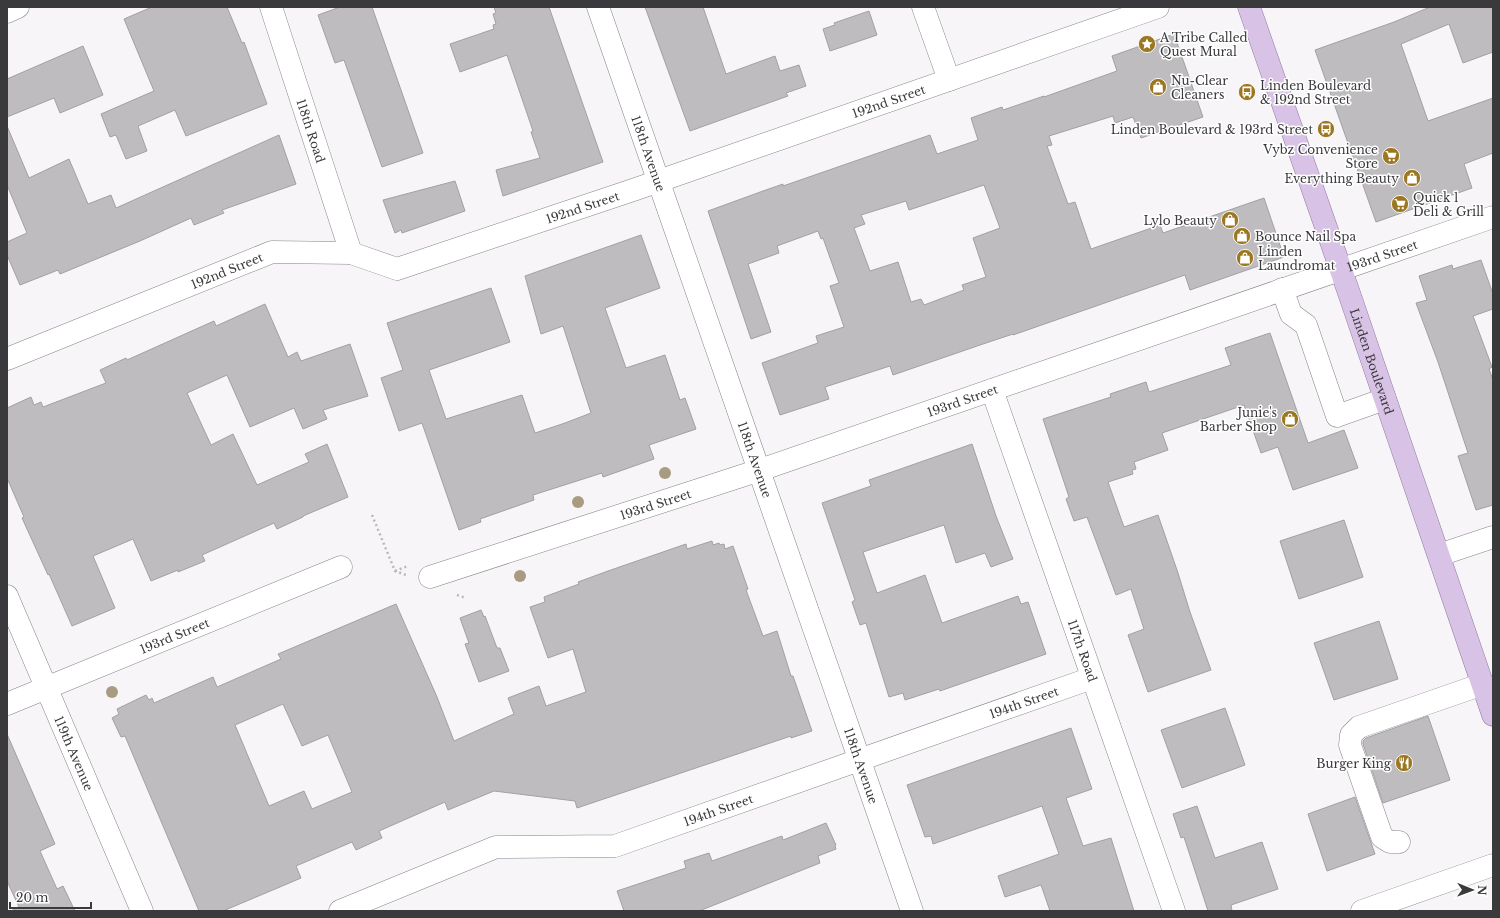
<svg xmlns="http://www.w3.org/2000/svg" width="1500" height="918" viewBox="0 0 1500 918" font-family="'Libre Baskerville',serif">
<rect width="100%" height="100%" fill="#f7f5f8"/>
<g fill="#bebcbf" stroke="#a2a0a4" fill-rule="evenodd">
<polygon points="152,7 227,7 242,43 244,42 267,104 186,136 175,110 138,126 147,151 126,159 116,135 110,137 101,114 154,91 124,19"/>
<polygon points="340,7 372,7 423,153 382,167 344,60 335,63 318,15"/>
<polygon points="494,7 549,7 603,162 503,196 496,170 540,158 531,132 533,131 507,55 460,72 450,44 494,29 493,25 496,24 493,14 496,13"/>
<polygon points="645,7 703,7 726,74 775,56 780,71 799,65 806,86 786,93 788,96 690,131"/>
<polygon points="1430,7 1493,7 1493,52 1463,63 1449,24 1401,44 1428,121 1493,98 1493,153 1464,164 1472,188 1376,222 1315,50 1394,22"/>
<polygon points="869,11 877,35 830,51 823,29 835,25 834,23"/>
<path d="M1174,34l29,83 -62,21 -8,-21 -18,6 -2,-7 -64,20 3,9 -5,1 21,58 7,-2 16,47 69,-24 3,8 101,-35 20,59 -94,33 -5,-15 -172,60v-1l-30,10 -90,31 -3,-9 -65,21 4,12 -49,16 -18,-52 56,-20 -2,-7 28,-9 -14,-41 9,-3 -16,-45 -2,1 -3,-8 -41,15 2,7 -31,11 23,68 -20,7 -43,-128 55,-20 20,-7v2l147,-51 7,19 41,-14 -7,-22 31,-11 1,3 41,-14v1l73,-26 -5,-15zM984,185l16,43 -27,10 13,39 -24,8 2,5 -40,15 -3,-6 -10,3 -13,-40 -28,9 -16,-43 11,-4 -4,-9 45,-14 3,9z"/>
<polygon points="83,46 103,95 60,113 54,98 7,117 7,79"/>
<polygon points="7,126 29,178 69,159 88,204 111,195 116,208 279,135 296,184 222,210 224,213 194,225 191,218 140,241 60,274 58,270 20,285 7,255 7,242 27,233 7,185"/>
<polygon points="455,181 465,211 402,233 401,230 395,233 383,200"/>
<polygon points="641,235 660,288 605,308 626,368 665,355 680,400 685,398 696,429 649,445 654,459 603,477 602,473 533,495 534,500 480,519 481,522 459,530 422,423 399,431 381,378 403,370 387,323 491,288 510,342 429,370 446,419 522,395 535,433 565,423 591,413 563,326 541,334 525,276"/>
<polygon points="1481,260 1493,294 1493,309 1473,316 1492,367 1489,369 1493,380 1493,505 1476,510 1458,456 1468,453 1438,362 1416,303 1427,300 1419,276 1452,265 1453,269"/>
<polygon points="265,304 288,357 297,352 301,361 350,344 368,396 323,410 327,419 303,429 294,408 250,427 227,375 187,393 211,445 233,434 257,485 309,462 305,454 327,444 348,497 303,516 303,517 277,529 274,523 202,555 205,561 178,572 178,570 151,581 133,539 93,556 115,608 72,626 49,574 48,575 22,518 24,517 7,478 7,408 31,397 34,405 41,402 43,407 106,383 100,370 126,358 127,360 214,321 216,326"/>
<polygon points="1270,333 1308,443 1344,430 1358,468 1293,490 1278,447 1261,453 1244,405 1162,433 1168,450 1134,462 1136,469 1132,470 1133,474 1108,482 1124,527 1158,515 1178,573 1190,612 1211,670 1148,692 1128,635 1144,629 1131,589 1116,595 1087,517 1074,521 1066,499 1069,497 1043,419 1111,397 1110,394 1146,382 1149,392 1231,365 1225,348"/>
<polygon points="972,444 996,516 1013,559 991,567 985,553 956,563 944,525 863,552 877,593 925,575 942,623 1018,596 1021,604 1028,602 1046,654 940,691 939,689 905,700 903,693 889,697 866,623 860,625 852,602 855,600 822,503 871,486 869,480"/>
<polygon points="1344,520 1363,577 1299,599 1280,541"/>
<path d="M712,541l1,4 6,-2 1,2 4,-1 1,5 8,-3 15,43 -2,1 17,46 14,-5 14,45h2l19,55 -21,7v-2l-214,72 -2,-7 -81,-10 -46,19 -3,-8 -66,29 3,7 -26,12 -4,-8 -56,24 5,12 -14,6 -64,27h-24l-74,-175 -4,1 -9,-19 7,-4 -2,-5 29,-14 3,5 3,-2 2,5 59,-26 4,10 64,-28 -3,-5 118,-50 41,93 17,44 60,-27 -6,-16 31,-12 7,20 40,-14 -13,-43 -25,9 -18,-51 15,-5 -1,-5 35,-13 -1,-2 30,-11 78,-27 1,5zM283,704l19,42 26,-11 24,57 -40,17 -8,-18 -35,15 -34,-81z"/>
<polygon points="481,610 484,617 485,616 497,648 500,648 509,671 479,682 465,644 469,643 460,618"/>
<polygon points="1379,621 1398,679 1334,700 1314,643"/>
<polygon points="1225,708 1245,765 1182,788 1161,730"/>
<polygon points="1428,716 1450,780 1383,803 1363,744 1363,741 1366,738"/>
<polygon points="1071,728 1092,789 1066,798 1083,846 1111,838 1134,911 1050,911 1041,885 1005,897 998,876 1059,854 1042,806 933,844 931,836 925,837 907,785"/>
<polygon points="7,734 55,844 40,851 57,889 63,886 75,911 11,911 19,907 7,881"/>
<polygon points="1355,797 1375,854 1327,871 1308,814"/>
<polygon points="1197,806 1215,858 1262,842 1278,889 1231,905 1232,911 1208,911 1184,837 1181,838 1173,814"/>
<polygon points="826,823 836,845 835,846 836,849 818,856 820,863 699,911 624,911 617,891 686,868 684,861 709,853 712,861 782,836 783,840"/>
</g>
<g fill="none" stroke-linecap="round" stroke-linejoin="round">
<defs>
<g id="minor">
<path id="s1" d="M271,7l80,246"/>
<path id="s2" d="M598,7l314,904"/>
<polyline points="923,7 949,80"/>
<polyline points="7,12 18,7"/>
<polyline points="1282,289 1291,314 1306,325 1337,416 1385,399"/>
<path id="s3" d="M7,359l265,-107 79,1 46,16 239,-80 522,-182"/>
<path id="s4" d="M992,390l182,521"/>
<polyline points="1439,555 1493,537"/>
<path id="s5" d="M430,577l330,-107 733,-253"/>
<path id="s6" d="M7,596l135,315"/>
<path id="s7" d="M7,704l334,-137"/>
<polyline points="1399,842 1390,842 1382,837 1350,745 1351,735 1359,727 1483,684"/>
<path id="s8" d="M340,911l156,-64 119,-1 477,-168"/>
<polyline points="1362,911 1493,865"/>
</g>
<g id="major">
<path id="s9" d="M1249,7l100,286 144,422"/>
</g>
</defs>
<use href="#minor" stroke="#858487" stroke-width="23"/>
<use href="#major" stroke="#90789f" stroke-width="23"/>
<g stroke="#b9b8ba" stroke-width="2.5" stroke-dasharray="2 3" stroke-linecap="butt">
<polyline points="372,515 395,571 406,575"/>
<polyline points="395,571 408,566"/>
<polyline points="457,595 466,598"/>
</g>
<use href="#minor" stroke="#fff" stroke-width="22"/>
<use href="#major" stroke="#d8c2e6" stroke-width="22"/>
</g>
<g fill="#a89b81">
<circle cx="665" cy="473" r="6"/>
<circle cx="578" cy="502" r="6"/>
<circle cx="520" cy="576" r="6"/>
<circle cx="112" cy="692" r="6"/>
</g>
<defs>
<symbol id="sight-disc" viewBox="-11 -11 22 22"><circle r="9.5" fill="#9b7722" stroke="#fff"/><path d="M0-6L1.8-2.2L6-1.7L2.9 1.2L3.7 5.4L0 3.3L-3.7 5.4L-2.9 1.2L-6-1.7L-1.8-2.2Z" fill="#fff"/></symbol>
<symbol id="shop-disc" viewBox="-11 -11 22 22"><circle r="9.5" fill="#9b7722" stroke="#fff"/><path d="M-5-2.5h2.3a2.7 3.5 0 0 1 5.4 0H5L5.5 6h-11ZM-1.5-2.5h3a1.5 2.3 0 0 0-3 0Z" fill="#fff"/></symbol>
<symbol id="bus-disc" viewBox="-11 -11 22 22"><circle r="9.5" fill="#9b7722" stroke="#fff"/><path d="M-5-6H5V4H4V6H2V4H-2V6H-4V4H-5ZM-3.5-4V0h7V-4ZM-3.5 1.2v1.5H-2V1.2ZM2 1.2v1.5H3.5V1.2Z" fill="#fff"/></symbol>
<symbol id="supermarket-disc" viewBox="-11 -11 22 22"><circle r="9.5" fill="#9b7722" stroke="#fff"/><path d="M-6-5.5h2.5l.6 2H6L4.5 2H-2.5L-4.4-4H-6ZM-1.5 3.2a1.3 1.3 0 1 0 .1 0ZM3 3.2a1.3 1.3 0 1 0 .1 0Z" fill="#fff"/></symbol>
<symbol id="restaurant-disc" viewBox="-11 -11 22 22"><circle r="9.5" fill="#9b7722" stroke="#fff"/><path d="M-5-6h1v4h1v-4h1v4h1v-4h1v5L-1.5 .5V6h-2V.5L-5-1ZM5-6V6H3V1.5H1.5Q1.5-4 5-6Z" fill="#fff"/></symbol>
</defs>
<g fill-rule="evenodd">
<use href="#sight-disc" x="1137" y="34" width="20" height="20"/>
<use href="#shop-disc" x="1148" y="77" width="20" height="20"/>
<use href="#bus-disc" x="1237" y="82" width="20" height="20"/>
<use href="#bus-disc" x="1316" y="119" width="20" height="20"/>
<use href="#supermarket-disc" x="1381" y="146" width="20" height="20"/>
<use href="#shop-disc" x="1402" y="168" width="20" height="20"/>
<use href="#supermarket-disc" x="1390" y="194" width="20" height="20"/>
<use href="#shop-disc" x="1220" y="210" width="20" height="20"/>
<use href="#shop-disc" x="1232" y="226" width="20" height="20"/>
<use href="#shop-disc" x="1235" y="248" width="20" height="20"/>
<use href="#shop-disc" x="1280" y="409" width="20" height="20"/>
<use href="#restaurant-disc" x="1394" y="753" width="20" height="20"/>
</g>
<g text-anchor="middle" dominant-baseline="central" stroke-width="3" stroke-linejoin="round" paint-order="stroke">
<g font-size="12" fill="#3a393b" stroke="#fff" text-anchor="start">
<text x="1160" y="37">A Tribe Called<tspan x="1160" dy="14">Quest Mural</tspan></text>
<text x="1171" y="80">Nu-Clear<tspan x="1171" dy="14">Cleaners</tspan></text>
<text x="1260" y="85">Linden Boulevard<tspan x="1260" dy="14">&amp; 192nd Street</tspan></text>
<text x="1313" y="129" text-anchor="end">Linden Boulevard &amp; 193rd Street</text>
<text x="1378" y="149" text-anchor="end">Vybz Convenience<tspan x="1378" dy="14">Store</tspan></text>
<text x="1399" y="178" text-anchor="end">Everything Beauty</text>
<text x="1413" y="197">Quick 1<tspan x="1413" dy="14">Deli &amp; Grill</tspan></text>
<text x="1217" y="220" text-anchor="end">Lylo Beauty</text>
<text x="1255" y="236">Bounce Nail Spa</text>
<text x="1258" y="251">Linden<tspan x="1258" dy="14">Laundromat</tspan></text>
<text x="1277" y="412" text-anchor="end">Junie's<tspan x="1277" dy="14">Barber Shop</tspan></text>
<text x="1391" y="763" text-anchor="end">Burger King</text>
</g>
<g font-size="12" fill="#3a393b" stroke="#fff">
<text stroke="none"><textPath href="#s3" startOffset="933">192nd Street</textPath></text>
<text stroke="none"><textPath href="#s1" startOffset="130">118th Road</textPath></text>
<text stroke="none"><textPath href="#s2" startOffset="155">118th Avenue</textPath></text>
<text stroke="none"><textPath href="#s3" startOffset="609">192nd Street</textPath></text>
<text stroke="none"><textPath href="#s5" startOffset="1005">193rd Street</textPath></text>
<text stroke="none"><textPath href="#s3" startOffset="237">192nd Street</textPath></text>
<text stroke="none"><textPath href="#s9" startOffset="375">Linden Boulevard</textPath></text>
<text stroke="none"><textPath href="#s5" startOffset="561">193rd Street</textPath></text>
<text stroke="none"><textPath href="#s2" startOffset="479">118th Avenue</textPath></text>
<text stroke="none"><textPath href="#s5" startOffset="237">193rd Street</textPath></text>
<text stroke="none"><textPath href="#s7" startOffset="181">193rd Street</textPath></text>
<text stroke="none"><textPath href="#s4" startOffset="276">117th Road</textPath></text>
<text stroke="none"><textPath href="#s8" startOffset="721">194th Street</textPath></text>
<text stroke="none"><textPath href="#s6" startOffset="171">119th Avenue</textPath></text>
<text stroke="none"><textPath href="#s2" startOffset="803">118th Avenue</textPath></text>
<text stroke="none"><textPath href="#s8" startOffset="397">194th Street</textPath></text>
</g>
</g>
<rect width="1500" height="918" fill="none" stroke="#3a393b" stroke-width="16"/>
<g transform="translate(1472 890) rotate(91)" stroke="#ffffff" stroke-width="3" paint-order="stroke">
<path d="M0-3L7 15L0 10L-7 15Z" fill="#3a393b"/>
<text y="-6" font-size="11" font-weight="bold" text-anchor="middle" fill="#3a393b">N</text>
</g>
<path d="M10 902v6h81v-6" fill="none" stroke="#3a393b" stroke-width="2"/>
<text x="16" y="902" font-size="12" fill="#3a393b" stroke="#ffffff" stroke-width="3" paint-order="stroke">20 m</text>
</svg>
